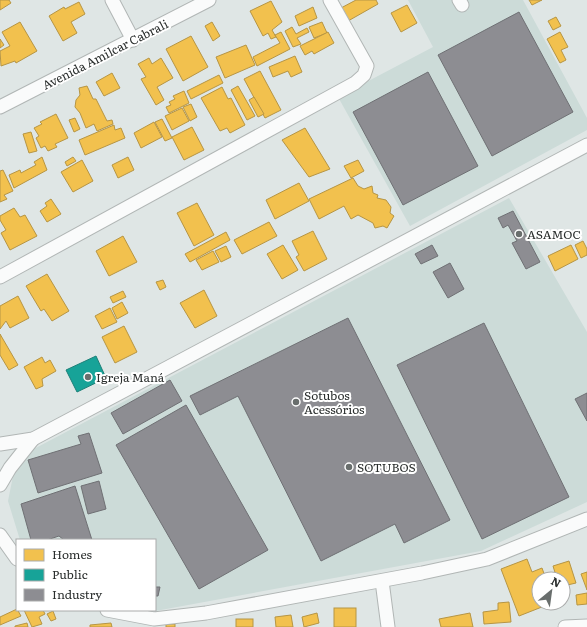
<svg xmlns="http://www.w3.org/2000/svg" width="587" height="627" viewBox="0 0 587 627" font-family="Literata,serif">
<rect width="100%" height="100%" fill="#dfe6e5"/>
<g fill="#ccdbd8">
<polygon points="408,0 523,0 587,118 587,130 410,226 338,97 433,47"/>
<polygon points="509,198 587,332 587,502 481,551 150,612 142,610 155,610 155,540 20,540 8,501 13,476 20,463 30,451"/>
</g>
<g fill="#f2c14e" stroke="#b69544">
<polygon points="0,0 9,0 11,3 0,10"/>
<polygon points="356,0 376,0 378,4 348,21 341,8"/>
<polygon points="529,0 542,0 532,5"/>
<polygon points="271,1 282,22 272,30 276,37 271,39 268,33 263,36 250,11"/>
<polygon points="79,2 85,14 71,22 77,33 63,41 49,16 64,7 65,9"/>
<polygon points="407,5 417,23 401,32 391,13"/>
<polygon points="313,7 317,18 299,26 295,16"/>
<polygon points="556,17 561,26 553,30 548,21"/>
<polygon points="20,22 37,51 16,63 15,61 1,66 0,51 10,46 2,32"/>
<polygon points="212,22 220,36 213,41 205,26"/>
<polygon points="322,22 327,33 314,38 309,27"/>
<polygon points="292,27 296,34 307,28 309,32 297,38 301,44 293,47 285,31"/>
<polygon points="281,32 290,49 257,66 253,57 280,43 275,35"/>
<polygon points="328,32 334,43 314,54 312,51 305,55 300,46"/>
<polygon points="560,32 568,47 561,50 566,60 560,63 547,39"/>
<polygon points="191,36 208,67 183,81 166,49"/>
<polygon points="0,39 4,45 0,48"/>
<polygon points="246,45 255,65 225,78 216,57"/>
<polygon points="295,56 302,72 291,77 288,71 273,77 269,67"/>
<polygon points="149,58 152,64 161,58 173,78 157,87 164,100 156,105 141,79 146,77 138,64"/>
<polygon points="260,71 281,110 265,118 244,79"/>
<polygon points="112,73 120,88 104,96 96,82"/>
<polygon points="219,75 223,83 191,99 187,91"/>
<polygon points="87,86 93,99 96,99 107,121 112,120 113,124 97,131 94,124 86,128 80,113 75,107 76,100 80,95 79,88"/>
<polygon points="238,86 255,116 247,120 231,90"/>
<polygon points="222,87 228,99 231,98 245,125 230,133 227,128 220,131 201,98"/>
<polygon points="184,91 189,103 169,113 166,107 171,105 169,102 175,99 173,96"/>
<polygon points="254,97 264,114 258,117 249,100"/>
<polygon points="191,104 197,117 190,121 183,107"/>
<polygon points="182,108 189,121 172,130 165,116"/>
<polygon points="56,114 68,138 55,144 57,147 48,151 45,146 41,148 36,138 39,136 34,128 42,124 40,122"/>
<polygon points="75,118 80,129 74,132 69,120"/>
<polygon points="162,119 172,138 165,141 155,122"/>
<polygon points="154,122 162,137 141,148 134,133"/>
<polygon points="114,125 115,130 121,128 125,138 85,155 79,140"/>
<polygon points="192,127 204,150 184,160 172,137"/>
<polygon points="305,128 330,169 309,177 282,140"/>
<polygon points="31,132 37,151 29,153 23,134"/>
<polygon points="42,157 47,170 14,188 9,175 20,170 21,173 36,165 34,162"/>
<polygon points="73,157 76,161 67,166 65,162"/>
<polygon points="128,157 134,170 118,178 112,165"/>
<polygon points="82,160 93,181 73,192 61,172"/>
<polygon points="358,160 364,171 351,178 344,166"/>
<polygon points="3,170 13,191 4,195 7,199 0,202 0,171"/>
<polygon points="353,178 358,186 364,189 372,186 373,193 378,195 377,198 386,200 391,207 390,213 394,216 387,228 383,226 375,228 373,223 358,215 351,219 344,206 319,219 309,199"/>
<polygon points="299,183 309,201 275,219 266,200"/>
<polygon points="51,199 61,214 47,222 40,211 47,206 45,203"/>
<polygon points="197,203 214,235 194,246 177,213"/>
<polygon points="14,208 20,217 25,215 37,236 10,250 1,233 6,230 0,220 0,216"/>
<polygon points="269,222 277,236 242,254 234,240"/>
<polygon points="313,231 327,259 304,271 296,257 299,255 292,241"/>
<polygon points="226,232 230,240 190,262 185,254"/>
<polygon points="123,236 137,262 109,276 96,251"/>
<polygon points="583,241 587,249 587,255 581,258 575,245"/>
<polygon points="283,245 298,270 282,279 267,254"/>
<polygon points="571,245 578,259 555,271 548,256"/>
<polygon points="226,246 231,257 221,262 215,251"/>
<polygon points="213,251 219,262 202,270 196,260"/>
<polygon points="47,274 69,311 52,321 44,309 41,311 26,286"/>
<polygon points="163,280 166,287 160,290 156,282"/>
<polygon points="204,290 217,316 195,328 180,303"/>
<polygon points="123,291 126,297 113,303 110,297"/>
<polygon points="18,296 29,318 10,328 6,321 0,329 0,306"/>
<polygon points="122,302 128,313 117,319 112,308"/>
<polygon points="110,308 117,322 102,329 95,316"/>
<polygon points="124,326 137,352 115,363 102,337"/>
<polygon points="0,334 18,365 9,370 0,355"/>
<polygon points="42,357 45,363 50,360 56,371 42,379 43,386 36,389 24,367"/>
<polygon points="527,559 532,572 542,568 546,579 539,579 539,603 552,603 519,616 501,569"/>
<polygon points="569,561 576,583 563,586 563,579 557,579 553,566"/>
<polygon points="587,572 587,590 581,574"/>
<polygon points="587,593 587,604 577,605 576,595"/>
<polygon points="509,602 511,622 484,624 483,612 498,610 498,603"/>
<rect x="334" y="608" width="22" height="19"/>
<polygon points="17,609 21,616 0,625 0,617"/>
<polygon points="24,610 43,610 45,614 39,617 42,624 32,627"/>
<polygon points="53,611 56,619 51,621 47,614"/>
<polygon points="317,613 319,623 304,627 302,617"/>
<polygon points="470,613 473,627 441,627 439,619"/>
<polygon points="291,615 293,627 276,627 275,617"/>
<rect x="236" y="619" width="17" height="8"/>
<polygon points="27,623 28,627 15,627 15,626"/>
<polygon points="111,623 112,627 90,627 90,625"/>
<rect x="166" y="624" width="9" height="3"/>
</g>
<polygon fill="#17a398" stroke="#1d8078" points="96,356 106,378 77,392 66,370"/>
<g fill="#8d8d92" stroke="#6f7074">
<polygon points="519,12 573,112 492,156 438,55"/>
<polygon points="428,72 478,166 403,205 353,112"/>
<polygon points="513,211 540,262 526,269 512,243 517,241 508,225 503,228 498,218"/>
<polygon points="432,245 438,256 421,264 415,254"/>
<polygon points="450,263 464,289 448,298 433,272"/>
<polygon points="348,318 450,520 404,543 395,524 321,561 238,396 200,415 190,396"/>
<polygon points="484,323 569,497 482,539 397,365"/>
<polygon points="170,380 182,401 123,434 111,413"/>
<polygon points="587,393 587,421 575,399"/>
<polygon points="186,405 268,550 199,589 116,445"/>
<polygon points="89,433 102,473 38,493 28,460 81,444 78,436"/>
<polygon points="99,481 106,509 88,514 81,486"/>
<polygon points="75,486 92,540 64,540 59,536 47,540 31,540 21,504"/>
<polygon points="155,587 160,587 158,596 155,596"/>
</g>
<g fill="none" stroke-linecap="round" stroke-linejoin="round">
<defs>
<g id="minor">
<polyline points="112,0 133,40"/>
<polyline points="459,0 462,5"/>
<polyline points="0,107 209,0"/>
<polyline points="0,277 355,83 364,75 367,66 330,0"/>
<polyline points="0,444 33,439 587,145"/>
<polyline points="0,485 10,468 33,439"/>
<polyline points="0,535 17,559"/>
<polyline points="382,581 388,627"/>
<polyline points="107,610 154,619 206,613 422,573 487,559 587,519"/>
<polyline points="565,627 587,626"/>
</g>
</defs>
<use href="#minor" stroke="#b1b6b5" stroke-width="15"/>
<use href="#minor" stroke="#fafbfb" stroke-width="13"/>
</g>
<g fill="#696e6d" stroke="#fff" stroke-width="1.5">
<circle cx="519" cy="234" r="4"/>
<circle cx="88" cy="377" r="4"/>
<circle cx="296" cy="402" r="4"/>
<circle cx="349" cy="467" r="4"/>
</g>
<g text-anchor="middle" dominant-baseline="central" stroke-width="4" stroke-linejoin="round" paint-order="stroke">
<g font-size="12" fill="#2a2e2d" stroke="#fff">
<text transform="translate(105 54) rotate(-27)">Avenida Amilcar Cabrali</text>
</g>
<g font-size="12" fill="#2a2e2d" stroke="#fff" text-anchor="start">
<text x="527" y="234">ASAMOC</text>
<text x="96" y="377">Igreja Maná</text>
<text x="304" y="395">Sotubos<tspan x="304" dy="14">Acessórios</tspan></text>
<text x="357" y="467">SOTUBOS</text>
</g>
</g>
<rect x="16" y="539" width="140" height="72" fill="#ffffff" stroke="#aaabab"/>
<rect x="24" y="549" width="20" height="12" fill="#f2c14e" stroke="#aaabab"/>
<text x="52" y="559" font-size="12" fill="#2a2e2d">Homes</text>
<rect x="24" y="569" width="20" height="12" fill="#17a398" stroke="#aaabab"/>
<text x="52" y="579" font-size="12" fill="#2a2e2d">Public</text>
<rect x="24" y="589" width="20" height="12" fill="#8d8d92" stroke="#aaabab"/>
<text x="52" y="599" font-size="12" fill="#2a2e2d">Industry</text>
<g transform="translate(551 591) rotate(29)"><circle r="19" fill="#ffffff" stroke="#aaabab"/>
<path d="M0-3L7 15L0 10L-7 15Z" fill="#696e6d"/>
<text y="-6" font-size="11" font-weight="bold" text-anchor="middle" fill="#2a2e2d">N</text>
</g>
</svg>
